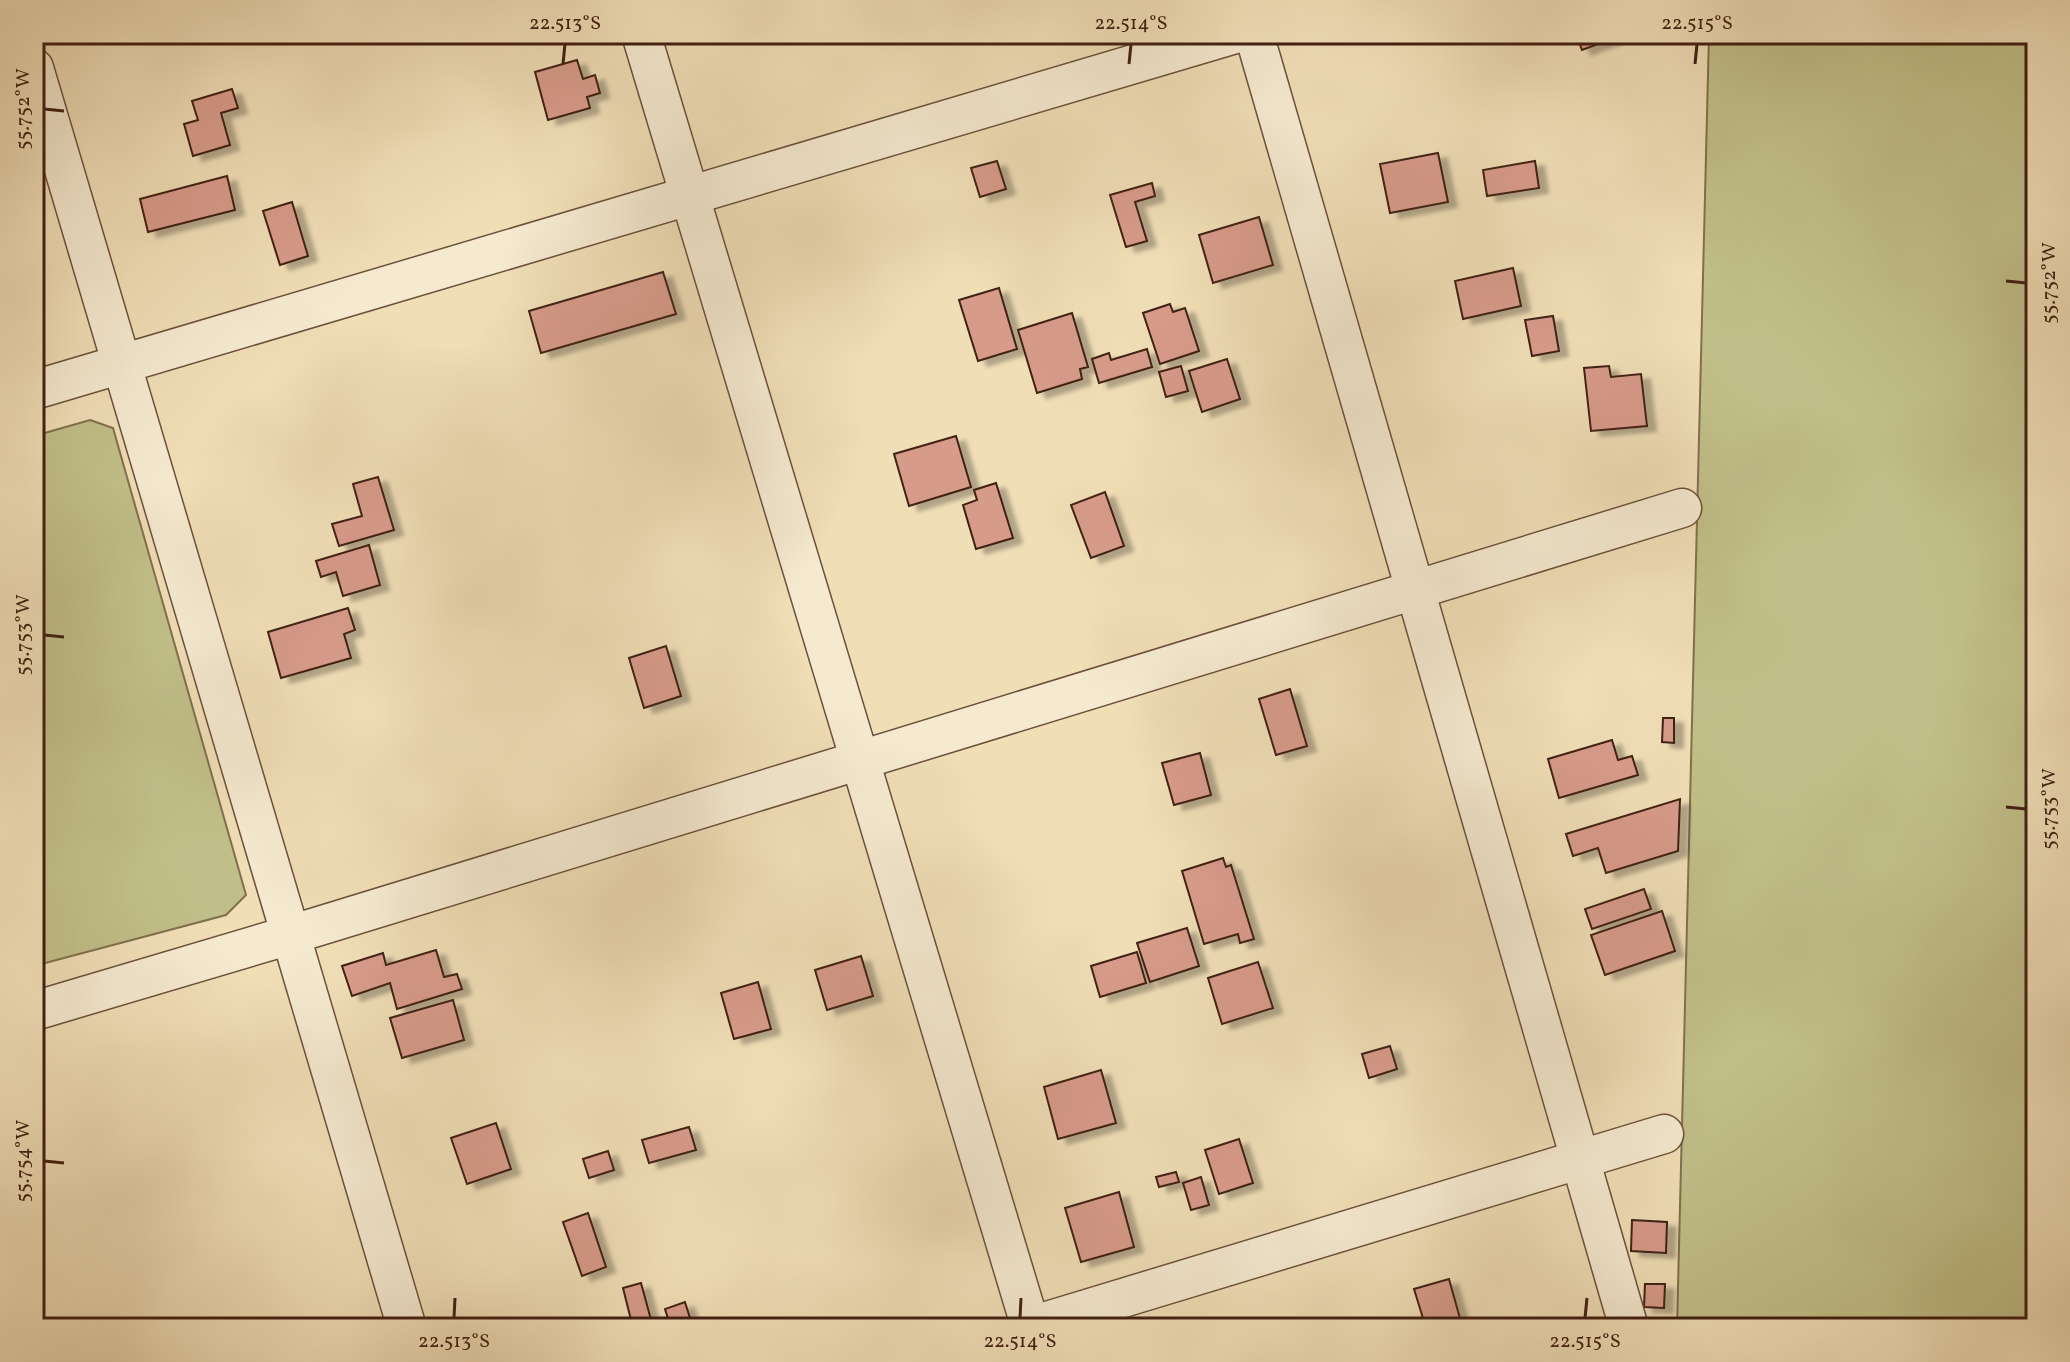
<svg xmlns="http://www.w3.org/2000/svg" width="2070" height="1362" viewBox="0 0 2070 1362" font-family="Vollkorn,serif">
<defs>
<filter id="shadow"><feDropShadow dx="9" dy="5" stdDeviation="2" flood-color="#0004"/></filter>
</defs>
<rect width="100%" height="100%" fill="#f0deb7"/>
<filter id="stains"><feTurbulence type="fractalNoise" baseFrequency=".0025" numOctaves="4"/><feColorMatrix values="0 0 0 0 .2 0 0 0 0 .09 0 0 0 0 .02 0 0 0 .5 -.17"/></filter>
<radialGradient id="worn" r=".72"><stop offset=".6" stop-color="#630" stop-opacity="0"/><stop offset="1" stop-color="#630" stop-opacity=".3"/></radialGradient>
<g fill="#c1bf89" stroke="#81704e" stroke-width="2">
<polygon points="1709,34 2036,34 2036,1328 1677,1328"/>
<polygon points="90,420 113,428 246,895 226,915 34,966 34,436"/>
</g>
<g fill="#d79b8a" stroke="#412012" stroke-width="2" filter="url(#shadow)">
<polygon points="1576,34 1625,34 1582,50"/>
<polygon points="577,60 583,79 595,75 600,93 587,97 590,108 548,120 535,72"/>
<polygon points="232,89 238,108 221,113 230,145 193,156 184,124 198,120 192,101"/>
<polygon points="1438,153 1448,202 1390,213 1380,164"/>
<polygon points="997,161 1006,189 980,197 971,168"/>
<polygon points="1535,161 1539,188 1487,196 1483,170"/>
<polygon points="227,176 235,210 148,232 140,199"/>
<polygon points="1152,183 1155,196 1135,202 1147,241 1126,247 1110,195"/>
<polygon points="292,202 308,256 280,265 263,211"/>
<polygon points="1259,217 1273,265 1213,283 1199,235"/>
<polygon points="1513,268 1521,306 1463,319 1455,281"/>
<polygon points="663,272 676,314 541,353 529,311"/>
<polygon points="999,288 1017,349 978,361 959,300"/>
<polygon points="1170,304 1173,312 1185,308 1199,351 1160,364 1143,313"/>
<polygon points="1072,313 1088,367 1080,369 1082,379 1037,393 1018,330"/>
<polygon points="1553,316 1559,351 1532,356 1525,320"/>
<polygon points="1147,349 1152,367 1099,383 1092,359 1109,353 1111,360"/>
<polygon points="1227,359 1240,399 1202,412 1189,371"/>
<polygon points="1181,366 1188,391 1166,397 1159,372"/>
<polygon points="1609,366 1611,377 1641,374 1647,426 1591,431 1584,368"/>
<polygon points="956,436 971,487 909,506 894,454"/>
<polygon points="378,477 394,530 339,546 332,524 362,516 353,484"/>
<polygon points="996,483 1013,538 976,549 963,505 977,500 974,490"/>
<polygon points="1105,492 1124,546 1091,558 1071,505"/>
<polygon points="369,545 380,585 343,596 336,572 321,577 316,561"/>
<polygon points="348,608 355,630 344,634 351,658 281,678 268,632"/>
<polygon points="666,646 681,696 644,708 629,658"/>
<polygon points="1290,689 1307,746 1276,755 1259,699"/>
<polygon points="1663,718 1674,718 1674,743 1662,742"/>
<polygon points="1612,740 1618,760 1632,756 1638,775 1559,798 1548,759"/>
<polygon points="1200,753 1211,795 1174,805 1162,763"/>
<polygon points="1680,799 1678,851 1606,873 1598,848 1573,856 1566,834"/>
<polygon points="1223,858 1226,867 1231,865 1254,939 1240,943 1238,934 1204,944 1182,871"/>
<polygon points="1644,889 1651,909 1592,929 1585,909"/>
<polygon points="1662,911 1675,951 1605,975 1591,935"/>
<polygon points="1187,928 1199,966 1150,982 1137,943"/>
<polygon points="436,950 444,977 457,974 462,989 397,1009 390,983 352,996 342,966 383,953 386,965"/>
<polygon points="1137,952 1146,983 1100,997 1091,966"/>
<polygon points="861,956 873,996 827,1010 815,970"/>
<polygon points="1258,962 1273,1008 1222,1024 1208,978"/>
<polygon points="758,982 771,1029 734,1039 721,993"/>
<polygon points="453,1000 464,1040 402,1058 390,1018"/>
<polygon points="1390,1046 1397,1069 1369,1078 1362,1054"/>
<polygon points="1101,1070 1116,1123 1058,1139 1044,1087"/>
<polygon points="496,1123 511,1169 467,1184 451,1138"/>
<polygon points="689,1127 696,1150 649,1163 642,1140"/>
<polygon points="1239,1139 1253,1183 1219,1194 1205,1150"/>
<polygon points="608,1151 614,1170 589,1178 583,1159"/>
<polygon points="1176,1172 1179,1182 1159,1187 1156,1177"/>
<polygon points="1201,1177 1209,1205 1191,1210 1183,1183"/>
<polygon points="1119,1192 1134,1247 1081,1262 1065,1208"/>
<polygon points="588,1213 606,1267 582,1276 563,1222"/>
<polygon points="1632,1220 1667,1222 1666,1253 1631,1251"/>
<polygon points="1449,1279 1461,1322 1439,1328 1426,1328 1414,1289"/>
<polygon points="641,1283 653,1327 650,1328 633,1328 623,1288"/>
<polygon points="1645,1284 1665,1284 1664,1308 1644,1307"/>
<polygon points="685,1302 693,1328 671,1328 665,1309"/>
</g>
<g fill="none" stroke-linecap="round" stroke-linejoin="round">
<defs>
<g id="minor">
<polyline points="641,34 1031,1328"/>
<polyline points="1254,34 1629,1328"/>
<polyline points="34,68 407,1328"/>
<polyline points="34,390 1235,34"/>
<polyline points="34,1011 290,935 1682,508"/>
<polyline points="1024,1328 1664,1134"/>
</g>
</defs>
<use href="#minor" stroke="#6d503b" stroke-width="41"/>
<use href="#minor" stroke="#f5ead0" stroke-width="38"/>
</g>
<path fill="none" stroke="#412012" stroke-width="3" d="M563,64l2,-20M1129,64l2,-20M1695,64l2,-20M44,109l20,2M2006,281l20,2M44,635l20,2M2006,807l20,2M44,1161l20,2M454,1318l1,-20M1020,1318l1,-20M1585,1318l2,-20"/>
<rect width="2070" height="1362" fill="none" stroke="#f0deb7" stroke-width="88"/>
<rect x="44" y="44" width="1982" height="1274" fill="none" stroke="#412012" stroke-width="3"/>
<g font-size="20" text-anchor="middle" fill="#412012">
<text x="565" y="29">22.513°S</text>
<text x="1131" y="29">22.514°S</text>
<text x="1697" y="29">22.515°S</text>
<text transform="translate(22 109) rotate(-90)" y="7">55.752°W</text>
<text transform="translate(2048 283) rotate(-90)" y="7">55.752°W</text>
<text transform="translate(22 635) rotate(-90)" y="7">55.753°W</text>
<text transform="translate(2048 809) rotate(-90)" y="7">55.753°W</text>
<text transform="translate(22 1161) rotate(-90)" y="7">55.754°W</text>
<text x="454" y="1347">22.513°S</text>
<text x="1020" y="1347">22.514°S</text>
<text x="1585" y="1347">22.515°S</text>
</g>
<rect width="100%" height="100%" filter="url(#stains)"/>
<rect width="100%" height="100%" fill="url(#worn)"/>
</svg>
